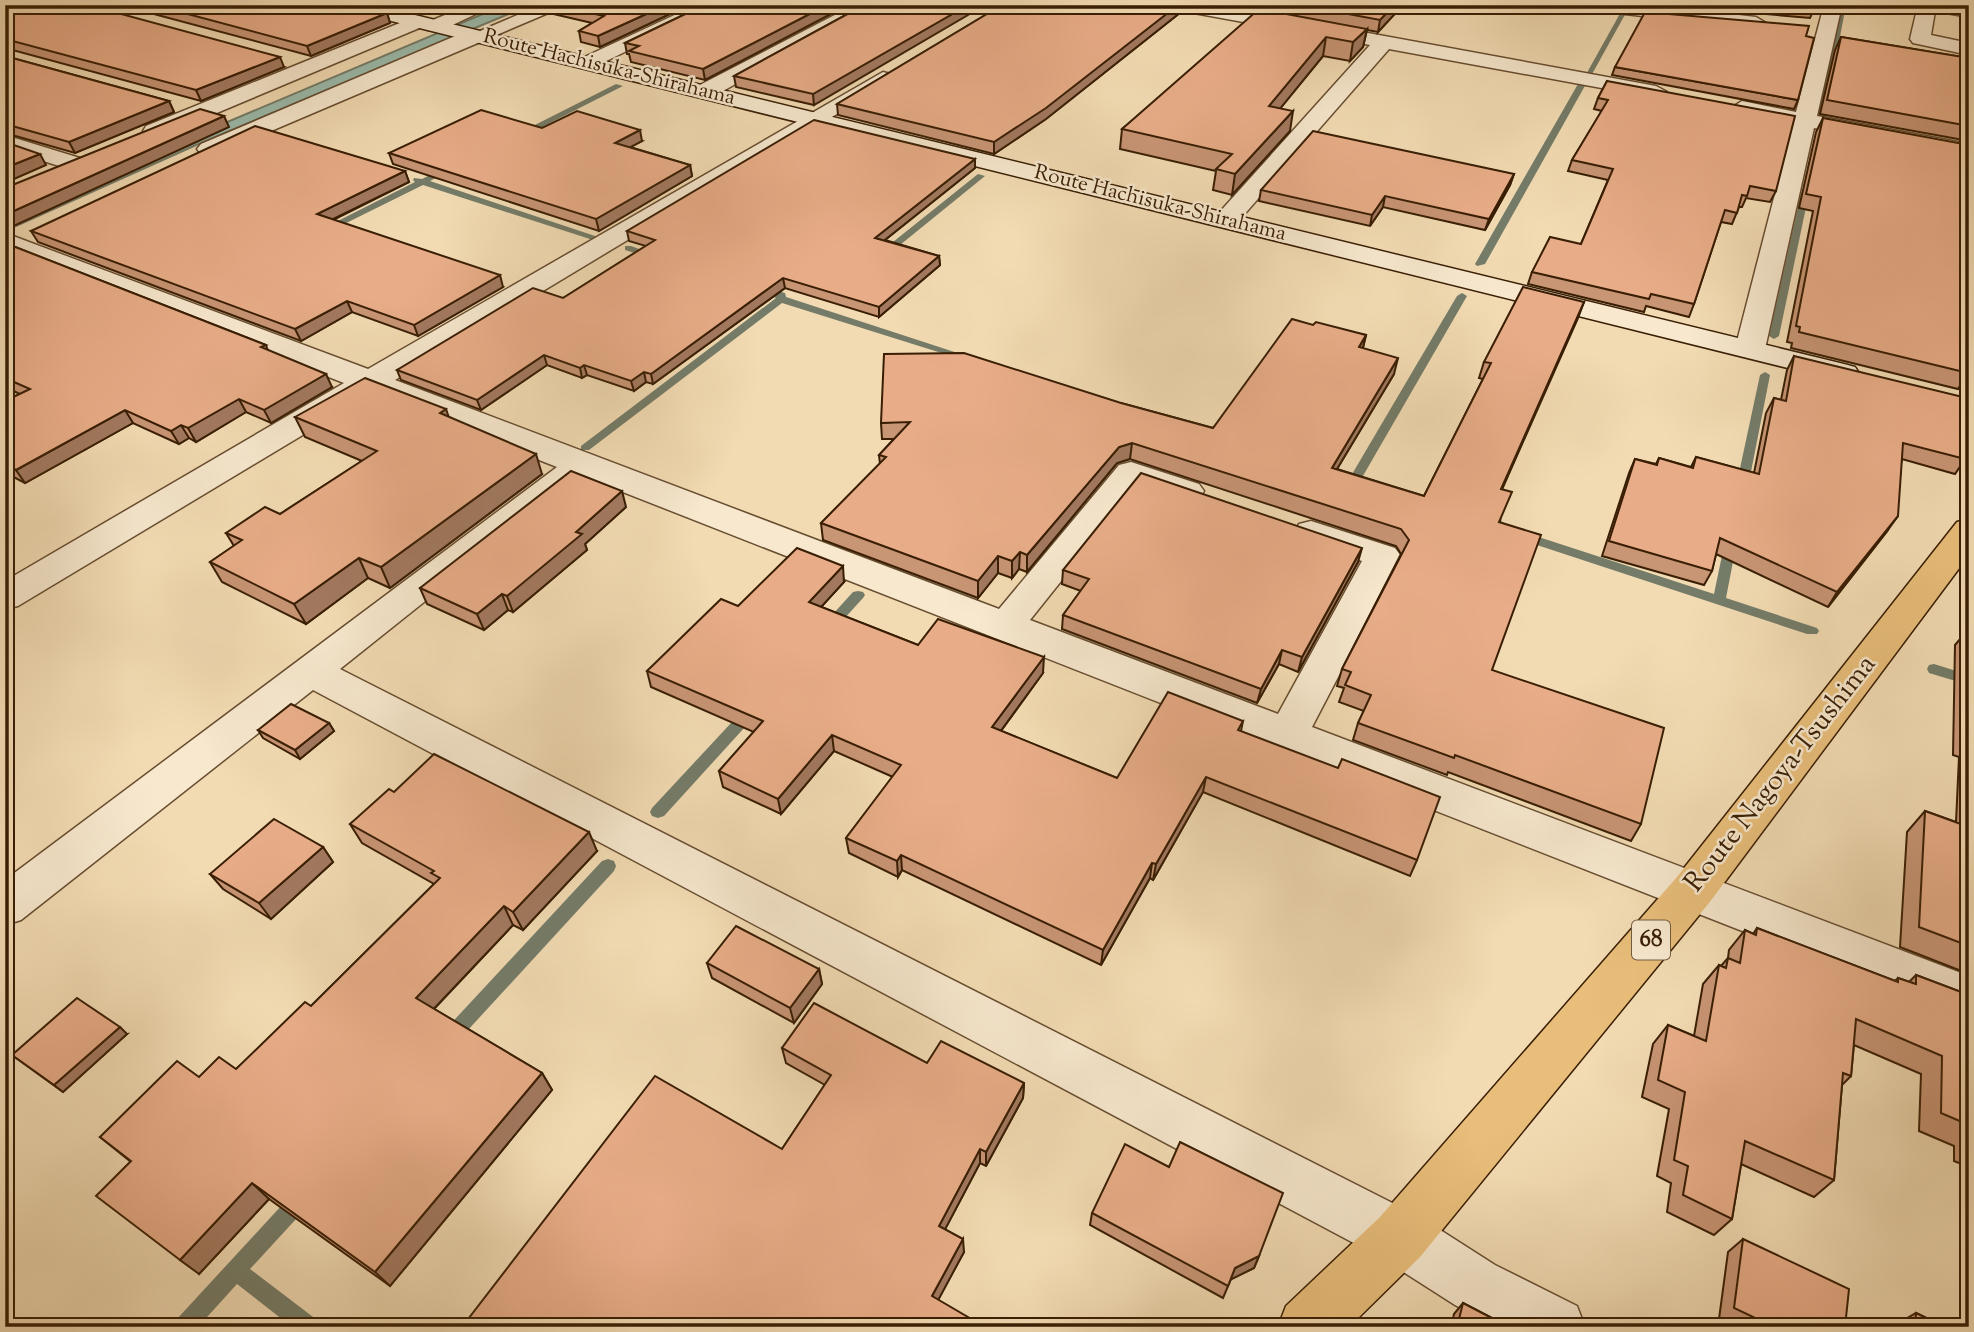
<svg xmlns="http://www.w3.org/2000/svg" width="1974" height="1332" viewBox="0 0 1974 1332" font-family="'Sorts Mill Goudy',serif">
<rect width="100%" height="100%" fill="#f2dbb3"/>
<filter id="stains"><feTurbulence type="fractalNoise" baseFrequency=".00286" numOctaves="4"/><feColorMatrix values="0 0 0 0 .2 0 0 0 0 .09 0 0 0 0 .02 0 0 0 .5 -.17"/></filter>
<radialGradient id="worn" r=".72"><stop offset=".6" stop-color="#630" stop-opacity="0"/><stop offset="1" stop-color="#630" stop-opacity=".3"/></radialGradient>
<polygon fill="#9bbbac" stroke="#747c69" stroke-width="2" points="504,5 530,5 196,145 5,231 5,216"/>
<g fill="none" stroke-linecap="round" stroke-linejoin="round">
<g fill="#747c69" fill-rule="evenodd">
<polygon points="1840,5 1846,5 1825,116 1821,118 1817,116"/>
<polygon points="1622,10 1627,11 1591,76 1584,78"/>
<polygon points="1582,82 1586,84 1485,264 1477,266 1475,264 1578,84"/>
<polygon points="616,84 623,86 524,136 517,134"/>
<polygon points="446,167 453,169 430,181 601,238 593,240 423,185 326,233 318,231 415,182 413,180 414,178 422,179"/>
<polygon points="978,174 985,176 884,258 878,258 878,254"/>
<polygon points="1805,190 1809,193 1779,336 1774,339 1769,336 1801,193"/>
<polygon points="625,246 631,246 658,256 653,259 625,250"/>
<polygon points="760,286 785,293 786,297 976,359 971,362 967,361 782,303 589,450 581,450 581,446 776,298 757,291 757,287"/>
<polygon points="1462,293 1467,296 1360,481 1358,484 1350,484 1348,481 1457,296"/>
<polygon points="1765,372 1770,375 1748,487 1742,491 1736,487 1760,375"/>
<polygon points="1523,532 1714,594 1725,541 1727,538 1735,538 1737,541 1726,598 1817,628 1819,631 1817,634 1807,634 1519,539 1517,536 1519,533"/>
<polygon points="858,591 863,592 865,595 863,598 833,631 823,631 821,628 823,625 853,592"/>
<polygon points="1934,664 1969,675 1969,685 1929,673 1927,669 1929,665"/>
<polygon points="750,707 755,708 757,712 755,716 664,816 658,818 652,816 650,812 652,808 745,708"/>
<polygon points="608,859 614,861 616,866 614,871 456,1043 450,1045 444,1043 441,1037 444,1031 602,861"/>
<polygon points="301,1189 308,1192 311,1199 308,1206 250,1269 317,1320 320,1327 292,1327 237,1284 198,1327 173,1327 176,1320 294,1192"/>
</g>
<defs>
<g id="street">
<polygon points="469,5 495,5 442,30 428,30 425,26 428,22"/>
<polygon points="541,5 567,5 217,154 201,154 197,149 201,144 467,31 480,31"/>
<polygon points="696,5 721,5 594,67 587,69 577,63 580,59"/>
<polygon points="854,5 878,5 712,97 704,98 693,92 696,87"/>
<polygon points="1174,5 1215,5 1656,86 1667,92 1656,98 1389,49 1235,225 1217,225 1213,220 1217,215 1370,45 1183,11"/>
<polygon points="1590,5 1651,5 1756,17 1766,23 1756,29 1599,11"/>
<polygon points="1824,5 1842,5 1817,116 1969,144 1969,158 1814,128 1765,349 1760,355 1750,358 1740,355 1735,349 1793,124 1734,113 1731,108 1742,101 1796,112"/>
<polygon points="1918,5 1969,5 1969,17 1935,11 1931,35 1969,43 1969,55 1913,43 1910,39"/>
<polygon points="417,16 427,22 424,26 162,136 154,138 143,131 146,126"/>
<polygon points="883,72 890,74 893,78 890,82 395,380 999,609 1119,465 1131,462 1199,484 1204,491 1199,498 1187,501 1138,485 1030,620 1278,714 1362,561 1299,540 1294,532 1299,524 1311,521 1395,548 1401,556 1312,727 1969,976 1969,1020 582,476 340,669 1420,1217 1495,1265 1577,1306 1585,1327 1496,1327 1455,1305 1380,1257 313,690 21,920 5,925 5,880 557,467 371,394 18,606 5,609 5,581 344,383 5,250 5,233 368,369"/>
<polygon points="5,135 83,159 87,164 83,169 75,171 5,149"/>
</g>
<polygon id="secondary" points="341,5 374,5 1844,364 1855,367 1859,373 1855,379 1844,382 343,9"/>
<polygon id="primary" points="1969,519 1969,555 1709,903 1420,1257 1349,1327 1278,1327 1286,1306 1380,1217 1677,877 1957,522"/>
</defs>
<use href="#street" stroke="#674d30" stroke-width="3"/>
<use href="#secondary" stroke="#391e04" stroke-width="3"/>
<use href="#primary" stroke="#391e04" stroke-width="3"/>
<use href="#street" fill="#f7e8ce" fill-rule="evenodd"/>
<use href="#secondary" fill="#f7e8ce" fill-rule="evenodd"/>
<use href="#primary" fill="#e9be7a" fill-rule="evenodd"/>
</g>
<g fill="#c89575" stroke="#391e04" stroke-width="2">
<polygon points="5,5 284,67 201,101 5,48"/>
<polygon points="120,5 355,5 387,13 390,23 311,56"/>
<polygon points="386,5 463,5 445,12 431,9 420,13"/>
<polygon points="514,5 534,5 527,8"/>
<polygon points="551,5 689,5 600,47 581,42 579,31 592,23 553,14"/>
<polygon points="704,5 848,5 705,80 631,62 629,54 627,54 625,43"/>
<polygon points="864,5 814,105 736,87 734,76"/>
<polygon points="1002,5 1181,5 1181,12 1046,119 994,154 838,115 837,104"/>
<polygon points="1274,5 1403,5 1378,32 1367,30 1363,47 1350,61 1323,56 1280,108 1290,131 1232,195 1213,190 1216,171 1120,149 1122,129 1273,11"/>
<polygon points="1664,5 1816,5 1810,18"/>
<polygon points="1841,37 1969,58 1969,141 1820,114 1835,50"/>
<polygon points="5,56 169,101 174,112 75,153 5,133"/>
<polygon points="1615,67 1798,100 1794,109 1612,75"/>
<polygon points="1607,81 1776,191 1770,202 1746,198 1742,207 1739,207 1732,224 1721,222 1694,304 1689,317 1646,306 1644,312 1528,284 1532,272 1581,244 1608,180 1568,171 1572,160 1602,111 1594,109 1598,98"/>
<polygon points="1823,118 1968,373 1958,389 1791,348 1792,343 1787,342 1813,211 1799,208 1816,132"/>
<polygon points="542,128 642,141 630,147 690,165 692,176 599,231 393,164 389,153"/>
<polygon points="975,168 885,240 939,256 940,265 879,317 785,288 653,384 646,382 634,391 587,375 582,378 547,365 481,410 401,380 397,370 563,298 646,246 629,241 627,231"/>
<polygon points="405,171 409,182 333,220 503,287 418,336 352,312 301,341 38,242 31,231"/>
<polygon points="1514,174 1510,185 1485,230 1383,207 1370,226 1259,201 1261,190"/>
<polygon points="5,243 266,345 268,351 332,387 271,423 246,412 196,442 189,438 179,444 133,423 25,483 10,475 5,477 5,401 20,394 5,387"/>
<polygon points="1584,302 1502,489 1492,670 1641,824 1631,841 1448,772 1447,775 1353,740 1358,723 1364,711 1339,702 1344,688 1337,686 1342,669 1401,554 1396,546 1130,459 1117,463 1027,572 1019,569 1012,578 998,573 978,598 823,540 821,523 880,464 879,455 894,439 882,439 881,423 1121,403 1213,428 1313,325 1366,335 1363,348 1394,374 1337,469 1424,496 1483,379 1479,378 1484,362"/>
<polygon points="1794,356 1965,459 1955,474 1902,459 1888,530 1828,607 1716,554 1712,571 1704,585 1602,556 1629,473 1635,459 1656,464 1659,458 1691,467 1696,457 1754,473 1766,413 1774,398 1781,400 1787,370"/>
<polygon points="295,417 449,417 542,474 390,588 368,578 306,624 222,582 210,562 234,546 226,533 280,514 362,461 305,437"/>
<polygon points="626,507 585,544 587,550 513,612 508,610 484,630 427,604 420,588"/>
<polygon points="1358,562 1298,672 1279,664 1257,703 1062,629 1063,615 1081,591 1062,584 1063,570"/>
<polygon points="844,582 821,607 918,645 1043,673 1001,731 1117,778 1243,721 1241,731 1417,860 1410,876 1203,792 1153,880 1150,878 1101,965 902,870 898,877 849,853 846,838 893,777 834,751 781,814 723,787 719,771 754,732 651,687 647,671 738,606"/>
<polygon points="1969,609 1969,974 1900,947 1907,832 1925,811 1956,822 1959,757 1953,755 1955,645 1961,638 1962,618"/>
<polygon points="329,723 334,731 300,759 263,738 258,730"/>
<polygon points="394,792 597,851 523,930 513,925 434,1009 542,1073 552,1090 390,1286 269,1199 199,1274 131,1162 100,1137 199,1077 236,1069 311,1006 434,884 362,843 350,824"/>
<polygon points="323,847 333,862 271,919 223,889 210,874"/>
<polygon points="1757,928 1895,981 1898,978 1909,982 1916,975 1969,995 1969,1167 1954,1161 1954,1146 1919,1131 1921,1074 1854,1045 1851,1076 1842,1085 1834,1180 1814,1197 1741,1164 1732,1219 1714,1235 1667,1212 1671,1183 1657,1176 1669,1109 1642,1097 1653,1044 1668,1025 1694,1036 1703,984 1719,965 1721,966 1728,958 1729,950 1745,930 1753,934"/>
<polygon points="707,963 819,969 822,984 794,1023 712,978"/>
<polygon points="127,1034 63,1092 12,1055"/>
<polygon points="782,1048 927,1063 1024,1083 1023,1098 986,1166 980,1163 945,1229 964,1252 938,1299 462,1327 782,1149 825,1085 786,1063"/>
<polygon points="1169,1167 1259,1256 1254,1268 1231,1279 1223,1298 1090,1225 1092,1213"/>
<polygon points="1743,1239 1845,1327 1735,1327 1719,1319 1728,1252"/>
<polygon points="1463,1303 1509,1327 1451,1327 1454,1314"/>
<polygon points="1916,1313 1945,1327 1897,1327 1897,1324"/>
</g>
<g fill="#a2795f" stroke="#391e04" stroke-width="2">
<polygon points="417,5 430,5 431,9 420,13"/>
<polygon points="443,5 463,5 445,12"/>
<polygon points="666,5 689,5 600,47 598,36"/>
<polygon points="827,5 848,5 705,80 703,69"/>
<polygon points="968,5 985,5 814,105 813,94"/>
<polygon points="1178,5 1181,5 1181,12 1046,119 994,154 994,142"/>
<polygon points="1394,5 1403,5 1378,32 1380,20"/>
<polygon points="387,13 390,23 311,56 307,46"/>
<polygon points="1367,29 1363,47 1350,61 1353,42"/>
<polygon points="1326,37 1323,56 1266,126 1269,106"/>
<polygon points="280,57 284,67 201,101 196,90"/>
<polygon points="169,101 174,112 75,153 69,142"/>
<polygon points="1293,111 1290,131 1232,195 1235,174"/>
<polygon points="224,116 229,127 5,230 5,215"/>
<polygon points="640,130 642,141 618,154 615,143"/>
<polygon points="40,154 46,165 5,183 5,168"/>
<polygon points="975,159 975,168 876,247 875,238"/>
<polygon points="690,165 692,176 599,231 596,219"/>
<polygon points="405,171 409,182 321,225 317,214"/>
<polygon points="1514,174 1510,185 1485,230 1489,219"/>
<polygon points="1385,196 1383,207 1370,226 1372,215"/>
<polygon points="939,256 940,265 879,317 879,307"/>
<polygon points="500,275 503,287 418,336 414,325"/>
<polygon points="783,278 785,288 653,384 651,374"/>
<polygon points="347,301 352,312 301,341 295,329"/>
<polygon points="1584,302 1578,318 1495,505 1501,489"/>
<polygon points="1366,335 1362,351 1359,347"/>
<polygon points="544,355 547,365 481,410 477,400"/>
<polygon points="1398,358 1394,374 1328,484 1332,468"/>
<polygon points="584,365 587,375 582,378 580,368"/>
<polygon points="644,372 646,382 634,391 631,381"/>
<polygon points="326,374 332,387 271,423 264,410"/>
<polygon points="239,399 246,412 196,442 188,428"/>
<polygon points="446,409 453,429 440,413"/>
<polygon points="125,410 133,423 25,483 16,470"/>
<polygon points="181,425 189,438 179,444 171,431"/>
<polygon points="1132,443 1130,459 1117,463 1027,572 1027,555 1119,447"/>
<polygon points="536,454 542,474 390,588 381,567"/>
<polygon points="5,469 10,475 5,477"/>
<polygon points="622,491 626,507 585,544 587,550 513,612 507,596 576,532"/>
<polygon points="1898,516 1888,530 1828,607 1837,592"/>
<polygon points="1362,548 1358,562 1298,672 1302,657"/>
<polygon points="1020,552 1019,569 1012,578 1012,561"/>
<polygon points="998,556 998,573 978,598 978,581"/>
<polygon points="359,558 368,578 306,624 294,604"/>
<polygon points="843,566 844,582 811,618 809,602"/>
<polygon points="502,594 508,610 484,630 477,614"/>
<polygon points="1282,650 1279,664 1257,703 1261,689"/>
<polygon points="1044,657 1043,673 992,743 992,727"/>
<polygon points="329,723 334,731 300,759 295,750"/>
<polygon points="832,735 834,751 781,814 778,799"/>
<polygon points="1206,777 1203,792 1153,880 1156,864"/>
<polygon points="589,832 597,851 523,930 513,912"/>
<polygon points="323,847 333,862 271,919 259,903"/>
<polygon points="901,855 902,870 898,877 897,861"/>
<polygon points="1152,863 1150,878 1101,965 1103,950"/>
<polygon points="504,906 513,925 427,1016 416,998"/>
<polygon points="819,969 822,984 794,1023 790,1008"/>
<polygon points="120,1027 127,1034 63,1092 54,1085"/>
<polygon points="542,1073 552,1090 390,1286 375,1272"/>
<polygon points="1024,1083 1023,1098 986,1166 986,1152"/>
<polygon points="980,1149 980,1163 940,1239 939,1226"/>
<polygon points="252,1183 269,1199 199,1274 180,1260"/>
<polygon points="963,1239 964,1252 934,1308 932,1296"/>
<polygon points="1259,1256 1254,1268 1230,1280 1235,1268"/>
</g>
<g fill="#e8ad88" stroke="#391e04" stroke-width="2">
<polygon points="5,5 88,5 280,57 196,90 5,39"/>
<polygon points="154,5 355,5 387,13 307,46"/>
<polygon points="556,5 666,5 598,36 579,31 604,16"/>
<polygon points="704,5 827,5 703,69 629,51 639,46 625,43"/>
<polygon points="864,5 968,5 813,94 734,76"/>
<polygon points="1002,5 1178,5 1046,108 994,142 837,104"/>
<polygon points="1300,5 1394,5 1380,20"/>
<polygon points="1259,9 1367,29 1353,42 1326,37 1269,106 1293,111 1235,174 1216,169 1232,154 1122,129"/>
<polygon points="1645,12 1809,26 1806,36 1814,38 1798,100 1615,67"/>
<polygon points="1841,37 1969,58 1969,126 1827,100"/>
<polygon points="5,56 169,101 69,142 5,124"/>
<polygon points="1607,81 1795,116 1776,191 1750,186 1747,196 1742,195 1737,213 1725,210 1694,304 1651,294 1649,299 1532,272 1550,237 1581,244 1613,169 1572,160 1608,100 1598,98"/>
<polygon points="200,109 224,116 5,215 5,188"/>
<polygon points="481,110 542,128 577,111 640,130 615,143 690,165 596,219 389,153"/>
<polygon points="1823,118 1969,145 1968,373 1799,332 1800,327 1796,326 1821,197 1806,194"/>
<polygon points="814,120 975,159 875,238 939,256 879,307 783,278 651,374 644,372 631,381 584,365 580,368 544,355 477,400 397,370 533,288 563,298 655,240 627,231"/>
<polygon points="255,126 405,171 317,214 500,275 414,325 347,301 295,329 31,231"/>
<polygon points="1313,131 1514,174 1489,219 1385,196 1372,215 1261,190"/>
<polygon points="5,142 40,154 5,168"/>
<polygon points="5,243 266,345 261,347 326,374 264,410 239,399 188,428 181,425 171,431 125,410 16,470 5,464 5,401 30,389 5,378"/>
<polygon points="1523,287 1584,302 1501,489 1512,492 1499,522 1541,535 1492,670 1664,728 1641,824 1455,755 1454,758 1358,723 1371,695 1345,685 1351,672 1342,669 1409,540 1401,529 1132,443 1119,447 1027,555 1020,552 1012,561 998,556 978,581 821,523 886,457 879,455 910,422 881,423 884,354 964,353 1121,403 1213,428 1292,319 1313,325 1316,322 1366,335 1359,347 1398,358 1332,468 1424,496 1491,363 1484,362"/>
<polygon points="1794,356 1967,398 1965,459 1903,443 1898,516 1837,592 1720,538 1712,571 1609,541 1635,459 1657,465 1659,458 1693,468 1696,457 1759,474 1774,398 1786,401"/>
<polygon points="365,378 446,409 440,413 536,454 381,567 359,558 294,604 210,562 242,540 226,533 265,507 280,514 377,451 295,417"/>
<polygon points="571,471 622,491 576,532 582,534 507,596 502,594 477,614 420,588"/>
<polygon points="1141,473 1362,548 1302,657 1282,650 1261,689 1063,615 1089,579 1063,570"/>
<polygon points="797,548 843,566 809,602 918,645 938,619 1044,657 992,727 1117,778 1168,692 1243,721 1238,730 1338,768 1342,759 1440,797 1417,860 1206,777 1156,864 1152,863 1103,950 901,855 897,861 846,838 901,765 832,735 778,799 719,771 763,721 647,671 721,599 738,606"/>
<polygon points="291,704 329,723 295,750 258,730"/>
<polygon points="434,754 589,832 513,912 504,906 416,998 542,1073 375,1272 252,1183 180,1260 96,1196 131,1161 100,1137 177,1061 199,1077 219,1057 236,1069 305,1002 311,1006 440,878 431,873 434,871 350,824 389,789 394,792"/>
<polygon points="1925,811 1969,827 1969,946 1919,927"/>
<polygon points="274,819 323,847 259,903 210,874"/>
<polygon points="736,926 819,969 790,1008 707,963"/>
<polygon points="1757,928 1898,982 1898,978 1916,984 1916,975 1969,995 1969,1125 1941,1113 1942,1056 1856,1019 1851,1076 1843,1073 1834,1180 1745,1141 1732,1219 1683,1195 1688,1166 1674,1160 1685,1092 1658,1080 1668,1025 1706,1041 1719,965 1726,968 1728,958 1740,963 1745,930 1756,935"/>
<polygon points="77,998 120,1027 54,1085 12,1055"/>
<polygon points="814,1003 927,1063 941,1041 1024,1083 986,1152 980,1149 939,1226 963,1239 932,1296 985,1327 462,1327 655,1076 782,1149 831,1075 782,1048"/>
<polygon points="1180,1142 1283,1193 1259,1256 1235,1268 1228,1286 1092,1213 1125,1144 1169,1167"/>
<polygon points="1743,1239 1849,1289 1845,1327 1774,1327 1734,1308"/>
<polygon points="1463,1303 1509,1327 1457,1327"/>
<polygon points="1916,1313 1945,1327 1915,1327"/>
</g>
<g text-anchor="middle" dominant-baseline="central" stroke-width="5" stroke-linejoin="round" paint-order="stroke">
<g font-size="21" fill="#391e04" stroke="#f7e8ce">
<text transform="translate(609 68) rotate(14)">Route Hachisuka-Shirahama</text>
<text transform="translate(1160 204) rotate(14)">Route Hachisuka-Shirahama</text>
</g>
<rect fill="#f7e8ce" stroke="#725b41" stroke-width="2" x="1632" y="920.5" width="38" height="39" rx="5"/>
<g font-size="23" font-weight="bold" fill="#391e04">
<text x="1651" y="940">68</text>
</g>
<g font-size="28" fill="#391e04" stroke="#f7e8ce">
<text transform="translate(1781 774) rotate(-52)">Route Nagoya-Tsushima</text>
</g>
</g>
<rect width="1974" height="1332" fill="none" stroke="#f2dbb3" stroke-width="28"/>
<rect x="7" y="7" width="1960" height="1318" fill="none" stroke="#391e04" stroke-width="3.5"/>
<rect x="14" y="14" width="1946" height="1304" fill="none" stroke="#391e04" stroke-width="2"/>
<rect width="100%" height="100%" filter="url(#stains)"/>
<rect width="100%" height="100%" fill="url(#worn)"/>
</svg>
